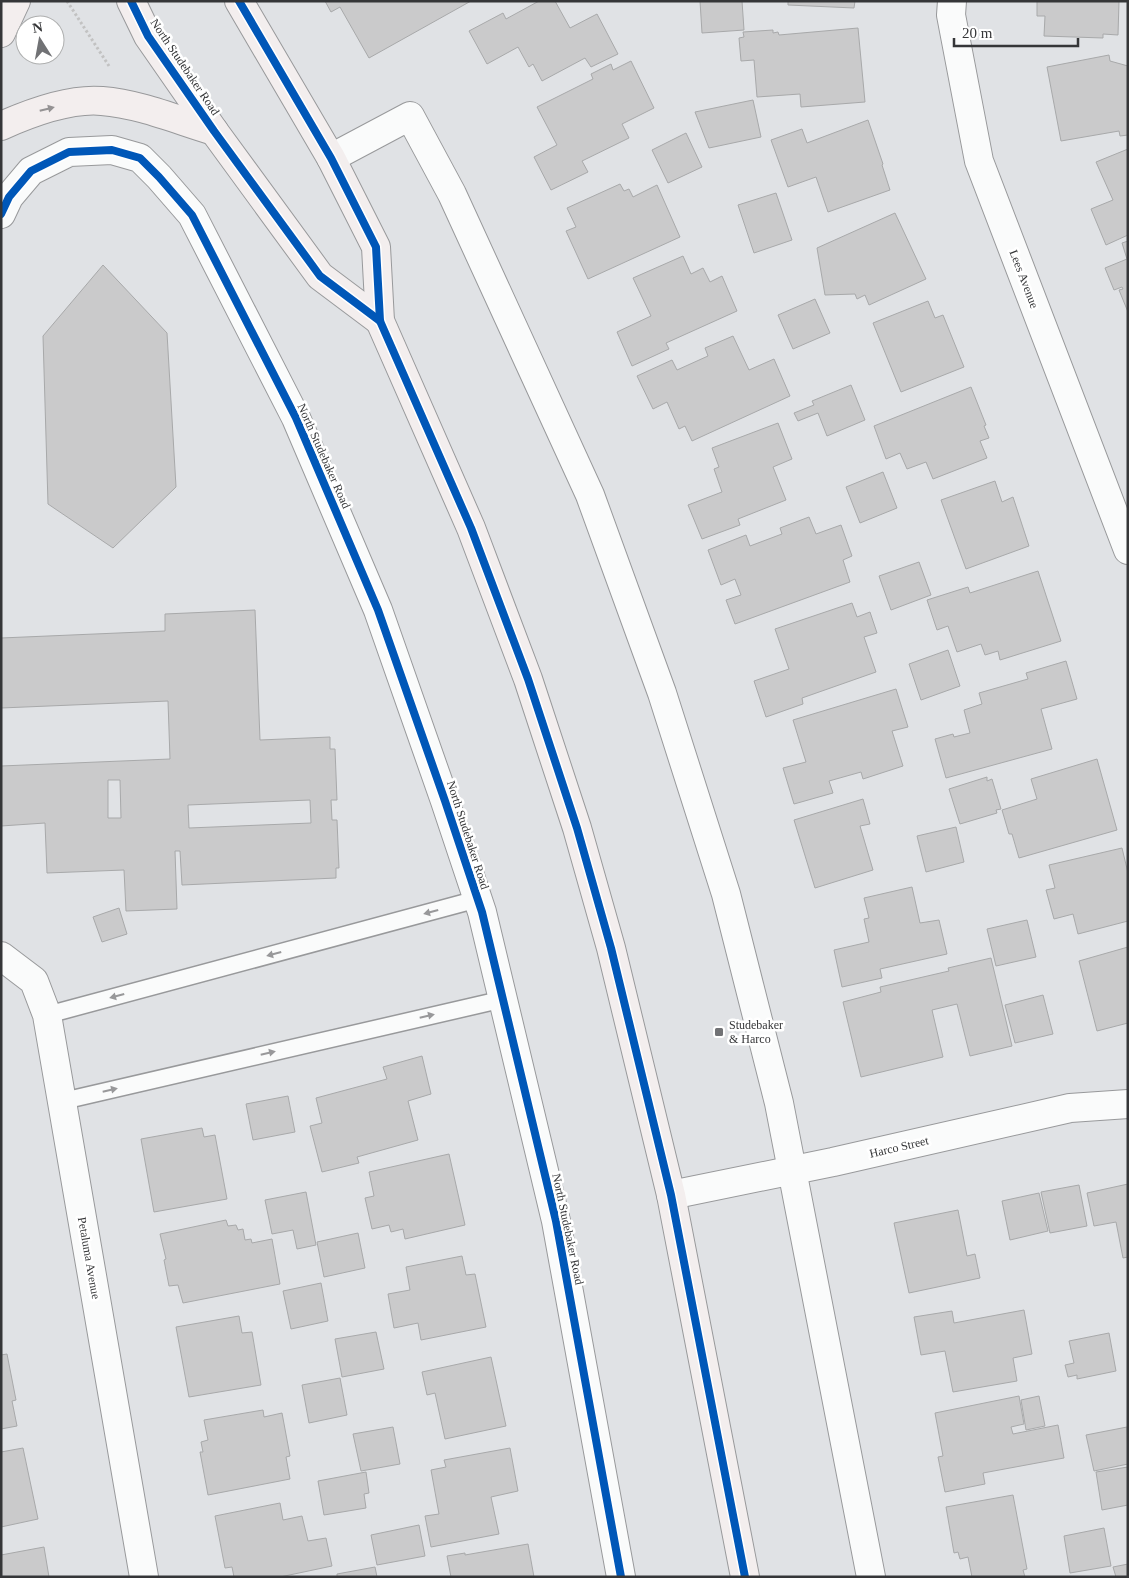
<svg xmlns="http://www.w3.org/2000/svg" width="1129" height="1578" viewBox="0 0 1129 1578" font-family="'Times New Roman',serif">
<rect width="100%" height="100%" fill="#e0e2e5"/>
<g fill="#cacacb" stroke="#a8a9aa" fill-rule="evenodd">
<polygon points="325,1 471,1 369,58 340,7 331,12"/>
<polygon points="539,1 555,1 570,28 597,14 618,54 591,67 585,58 542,81 533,64 529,67 518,47 487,64 469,31 503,13 506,19"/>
<polygon points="700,1 742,1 744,30 702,33"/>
<polygon points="788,1 855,1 854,8 788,5"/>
<polygon points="1037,1 1119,1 1118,35 1103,34 1103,38 1044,36 1045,16 1037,16"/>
<polygon points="858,28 865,102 801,107 800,94 757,97 754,60 741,61 739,38 744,37 743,32 773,30 773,33 778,32 779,35"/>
<polygon points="1109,55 1110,61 1128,66 1128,135 1120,136 1119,131 1061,141 1047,67"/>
<polygon points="631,61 654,108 622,124 629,138 582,161 588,172 551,190 534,157 557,145 537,107 593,79 591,74 611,64 613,70"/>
<polygon points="753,100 761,137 709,148 695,112"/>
<polygon points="868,120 883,164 882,165 890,190 828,212 816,177 788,187 771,140 802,129 807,143"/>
<polygon points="686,133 702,167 668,183 652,150"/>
<polygon points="1128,149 1128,235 1106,245 1091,209 1113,200 1096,162"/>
<polygon points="620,184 624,191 629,189 633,197 657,185 680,237 588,279 566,231 576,227 567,208"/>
<polygon points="776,193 792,240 754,253 738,205"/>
<polygon points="895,213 926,279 869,305 865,295 857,299 855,294 825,295 817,248"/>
<polygon points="1128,241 1128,312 1119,290 1123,289 1122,287 1114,290 1105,268 1127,259 1122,243"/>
<polygon points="683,256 691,274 703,268 710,282 722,276 737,311 666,343 669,349 632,366 617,332 651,316 633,278"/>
<polygon points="103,265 167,333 176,487 113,548 48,504 43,336"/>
<polygon points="815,299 830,333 793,349 778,315"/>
<polygon points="928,301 935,318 943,315 964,367 901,392 873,323"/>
<polygon points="733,336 749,370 774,359 790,396 692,441 685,426 679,429 667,402 653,409 637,376 672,360 677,370 708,356 705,348"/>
<polygon points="851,385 865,420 827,436 818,413 798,421 794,413 814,405 812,401"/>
<polygon points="971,387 986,425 984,426 989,438 980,441 987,458 933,479 926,462 907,469 900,453 886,459 874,426"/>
<polygon points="778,423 792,459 773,467 786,500 738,519 740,525 702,539 688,505 722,492 714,469 719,467 712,448"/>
<polygon points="883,472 897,508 860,523 846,487"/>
<polygon points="995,481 1002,502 1013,497 1029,546 966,569 941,500"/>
<polygon points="809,517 816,534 841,525 852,556 843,560 850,582 735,624 726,600 741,595 735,579 721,585 708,550 746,535 750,546 782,534 780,528"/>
<polygon points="919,562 931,595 891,610 879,576"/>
<polygon points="1038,571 1061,641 1000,660 998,651 985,655 981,644 957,652 948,626 937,630 927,600 968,587 970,593"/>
<polygon points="852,603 857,617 870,612 877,633 864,637 876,672 802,698 803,704 766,717 754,681 789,669 775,629"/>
<path d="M255,610l5,130 70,-3v12h5l2,51h-6l1,20h5l2,48h-3v10l-154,7 -2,-34h-5l2,58 -51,2 -2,-41 -77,3 -2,-50 -44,3v-60l169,-7 -2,-58 -167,7v-70l164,-7v-17zM108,780h12l1,38h-13zM310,800l1,23 -122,5 -1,-23z"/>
<polygon points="948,650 960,686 921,700 909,664"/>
<polygon points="1066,661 1077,699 1041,709 1052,749 946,778 935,739 953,734 954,737 970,733 964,710 982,704 979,693 1028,679 1026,673"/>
<polygon points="896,689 908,727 892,731 903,766 863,779 861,772 829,781 833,793 794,804 783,768 806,762 793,720"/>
<polygon points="1097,759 1117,830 1019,858 1012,834 1009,834 1002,810 1037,799 1031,779"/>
<polygon points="987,777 987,781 992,779 1001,809 996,810 997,813 960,824 949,789"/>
<polygon points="863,799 870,824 860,826 873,870 815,888 794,820"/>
<polygon points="956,827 964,862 926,872 917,836"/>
<polygon points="1122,848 1128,873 1128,921 1078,934 1073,914 1054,919 1046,890 1055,888 1049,865"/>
<polygon points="912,887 920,923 939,920 947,954 880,969 882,978 842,987 834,950 869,942 864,919 869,918 864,898"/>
<polygon points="119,908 127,934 102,942 93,917"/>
<polygon points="1027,920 1036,957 996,966 987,929"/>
<polygon points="1128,947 1128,1023 1097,1031 1079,961"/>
<polygon points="991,958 1012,1046 970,1056 957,1004 932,1010 943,1057 861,1077 843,1002 881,992 880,987 949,971 948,968"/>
<polygon points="1043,995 1053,1034 1015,1043 1005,1005"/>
<polygon points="422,1056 431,1094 408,1101 418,1140 357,1157 359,1163 322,1172 310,1126 322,1123 316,1098 387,1079 383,1067"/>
<polygon points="288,1096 295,1132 253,1140 246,1104"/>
<polygon points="202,1128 204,1137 215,1135 227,1199 154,1212 141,1139"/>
<polygon points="449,1154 465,1225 405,1239 403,1229 391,1232 389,1225 372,1229 365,1198 374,1196 369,1172"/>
<polygon points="1128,1184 1128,1257 1123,1258 1116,1222 1094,1226 1087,1193"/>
<polygon points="1079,1185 1087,1226 1050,1233 1041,1192"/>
<polygon points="306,1192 316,1245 297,1249 293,1230 272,1234 265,1200"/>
<polygon points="1039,1193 1048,1231 1010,1240 1002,1201"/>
<polygon points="958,1210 967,1256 975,1254 980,1278 909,1293 894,1223"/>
<polygon points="226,1220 228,1226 236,1225 238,1230 243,1229 245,1240 251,1239 252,1243 272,1239 280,1284 183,1303 178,1285 169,1286 164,1260 166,1259 160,1234"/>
<polygon points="358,1233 365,1268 324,1277 317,1242"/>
<polygon points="462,1256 466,1275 475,1274 486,1327 421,1340 418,1323 394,1328 388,1294 410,1290 406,1267"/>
<polygon points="321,1283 328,1321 291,1329 283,1291"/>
<polygon points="1024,1310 1032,1354 1013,1358 1017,1381 953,1392 945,1351 921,1355 914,1317 952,1311 954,1323"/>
<polygon points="239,1316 242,1333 252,1332 261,1385 189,1397 176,1327"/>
<polygon points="376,1332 384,1369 342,1377 335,1339"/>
<polygon points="1109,1333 1116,1371 1077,1379 1077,1375 1068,1377 1065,1365 1074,1363 1069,1341"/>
<polygon points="7,1354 16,1400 12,1401 17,1426 1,1429 1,1355"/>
<polygon points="491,1357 506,1426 445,1439 435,1393 427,1395 422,1372"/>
<polygon points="340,1378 347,1415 309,1423 302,1385"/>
<polygon points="1019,1396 1024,1424 1011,1427 1013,1434 1058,1425 1064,1458 983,1473 985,1484 945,1492 938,1457 943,1456 935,1413"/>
<polygon points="1039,1396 1045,1426 1026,1430 1021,1400"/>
<polygon points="263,1410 264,1417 282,1413 290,1456 286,1457 290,1479 208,1495 200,1452 203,1452 201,1442 208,1440 204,1420"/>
<polygon points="393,1427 400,1464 361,1471 353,1434"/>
<polygon points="1127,1427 1128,1464 1094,1471 1086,1435"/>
<polygon points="23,1448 38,1519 1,1527 1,1452"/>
<polygon points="510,1448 518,1491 491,1497 499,1534 431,1547 425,1516 439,1514 431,1470 446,1467 444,1460"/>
<polygon points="1128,1467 1128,1505 1102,1510 1096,1472"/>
<polygon points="366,1472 369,1493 364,1494 366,1508 324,1515 318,1481"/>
<polygon points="1013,1495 1027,1569 1023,1570 1025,1577 972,1577 968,1557 960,1559 958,1552 954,1553 946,1507"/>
<polygon points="280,1503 283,1520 302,1516 308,1541 326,1538 332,1566 280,1577 234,1577 232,1567 225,1568 215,1516"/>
<polygon points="419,1525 425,1556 377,1565 371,1535"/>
<polygon points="1104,1528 1111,1566 1070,1573 1064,1536"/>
<polygon points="528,1544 534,1577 451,1577 447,1556 465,1553 465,1555"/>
<polygon points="44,1547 49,1577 1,1577 1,1555"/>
<polygon points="1128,1564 1128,1577 1116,1577 1113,1567"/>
<polygon points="375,1567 377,1577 337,1577 337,1574"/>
</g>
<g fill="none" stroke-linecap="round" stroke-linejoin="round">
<defs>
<g id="service">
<polyline points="47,1015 478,899"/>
<polyline points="63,1101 504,999"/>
</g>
<g id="minor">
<polyline points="952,1 951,15 979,161 1128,550"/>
<polyline points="331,158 410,116 452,194 590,495 662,693 726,894 779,1103 871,1577"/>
<polyline points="1,214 9,197 31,171 69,152 112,150 140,158 159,177 192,215 296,418 378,610 445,801 482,912 556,1221 621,1577"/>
<polyline points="1,956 34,981 47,1015 144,1577"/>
<polyline points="671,1195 833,1162 1070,1108 1128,1104"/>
</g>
<g id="secondary">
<polyline points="131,1 148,36 214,131 320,276 380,321"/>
<polyline points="239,1 331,158 376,247 380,321 471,528 528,679 577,828 611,948 671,1195 745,1577"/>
<polyline points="1,33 16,1"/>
<path d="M1,126c29,-13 68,-28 101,-25 38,3 75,19 112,30"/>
</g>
</defs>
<use href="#service" stroke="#98999b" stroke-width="19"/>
<use href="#minor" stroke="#98999b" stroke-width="30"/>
<use href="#secondary" stroke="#98999b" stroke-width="30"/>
<polyline stroke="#c2c2c2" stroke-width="3" stroke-dasharray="2.5 2.5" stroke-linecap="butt" points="67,1 109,66"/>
<use href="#service" stroke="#fafbfb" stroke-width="16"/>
<use href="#minor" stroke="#fafbfb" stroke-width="28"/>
<use href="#secondary" stroke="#f3eeee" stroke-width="28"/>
<defs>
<g id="cycleway">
<polyline points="131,1 148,36 214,131 320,276 380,321"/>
<polyline points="239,1 331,158 376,247 380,321 471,528 528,679 577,828 611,948 671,1195 745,1577"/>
<polyline points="1,214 9,197 31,171 69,152 112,150 140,158 159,177 192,215 296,418 378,610 445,801 482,912 556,1221 621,1577"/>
</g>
</defs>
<use href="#cycleway" stroke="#fff" stroke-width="11"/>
<use href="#cycleway" stroke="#0057b8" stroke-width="8"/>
</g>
<defs><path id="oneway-solid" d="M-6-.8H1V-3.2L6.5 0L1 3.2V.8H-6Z" transform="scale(1.25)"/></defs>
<use fill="#949293" href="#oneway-solid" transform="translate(47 109) rotate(-14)"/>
<g fill="#98989a">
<use href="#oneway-solid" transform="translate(431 912) rotate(165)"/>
<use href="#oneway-solid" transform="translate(274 954) rotate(165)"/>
<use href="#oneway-solid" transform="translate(117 996) rotate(165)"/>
<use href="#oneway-solid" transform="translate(427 1016) rotate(-13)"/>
<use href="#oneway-solid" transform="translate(268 1053) rotate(-13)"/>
<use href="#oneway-solid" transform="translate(110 1090) rotate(-13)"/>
</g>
<rect fill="#717275" stroke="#fff" stroke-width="2" x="714" y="1027" width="10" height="10" rx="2.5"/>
<g text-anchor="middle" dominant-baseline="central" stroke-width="5" stroke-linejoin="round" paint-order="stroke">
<g font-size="12" fill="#353638" stroke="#fff">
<text transform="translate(185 67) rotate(56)">North Studebaker Road</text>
<text transform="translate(1024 279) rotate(69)">Lees Avenue</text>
<text transform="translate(324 456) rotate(66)">North Studebaker Road</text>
<text transform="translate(468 835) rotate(72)">North Studebaker Road</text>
<text transform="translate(899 1147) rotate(-13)">Harco Street</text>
<text transform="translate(568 1229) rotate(78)">North Studebaker Road</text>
<text transform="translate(89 1258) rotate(80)">Petaluma Avenue</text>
</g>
<g font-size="12" fill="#353638" stroke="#fff" text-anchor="start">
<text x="729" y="1025">Studebaker<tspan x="729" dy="14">&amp; Harco</tspan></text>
</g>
</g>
<rect width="1129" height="1578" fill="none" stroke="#353638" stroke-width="5"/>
<g transform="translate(40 40) rotate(349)"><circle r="24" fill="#ffffff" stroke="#aeafaf"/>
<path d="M0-4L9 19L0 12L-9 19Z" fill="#717275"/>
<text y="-8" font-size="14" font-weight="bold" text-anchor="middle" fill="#353638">N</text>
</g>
<path d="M954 38v8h124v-8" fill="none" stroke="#353638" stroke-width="2.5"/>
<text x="962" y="38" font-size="15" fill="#353638" stroke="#ffffff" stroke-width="4" paint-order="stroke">20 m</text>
</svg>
